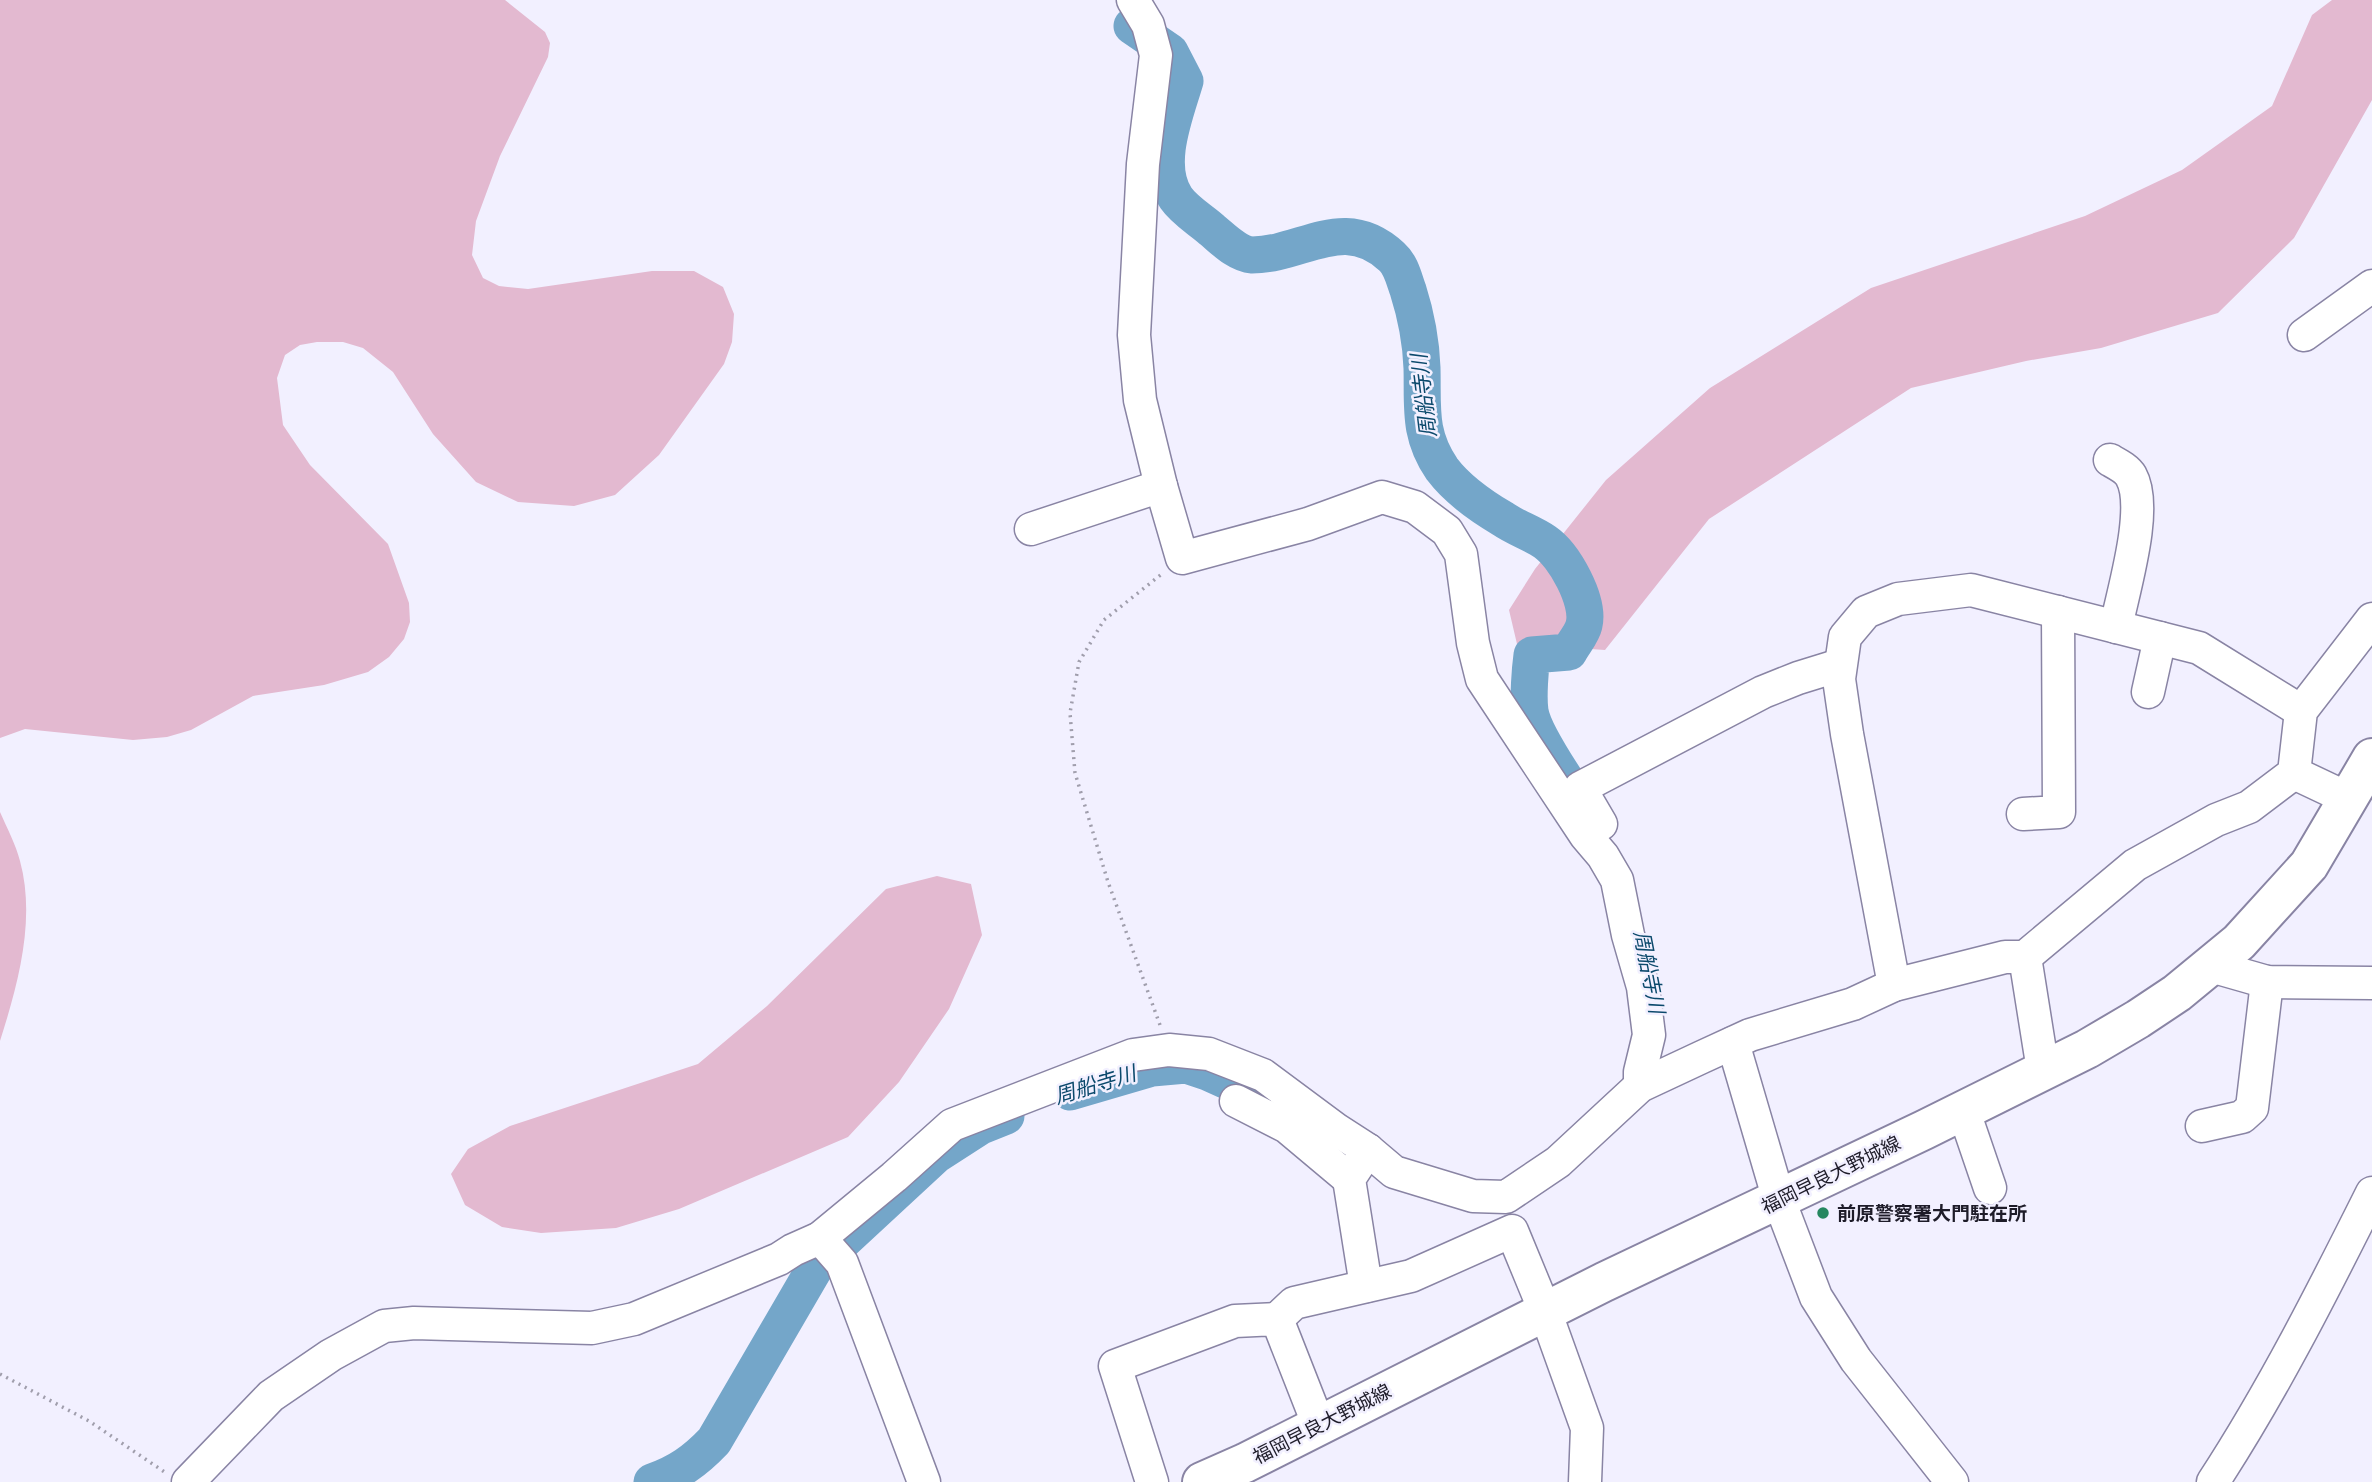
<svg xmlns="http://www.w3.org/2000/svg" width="2372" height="1482" viewBox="0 0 2372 1482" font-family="'Fira Sans','Noto Sans JP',sans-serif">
<rect width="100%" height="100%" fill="#f2f0ff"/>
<g fill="#e3b9d0">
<polygon points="0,0 505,0 545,32 550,43 548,57 500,156 476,221 472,255 483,278 499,286 528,289 652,271 694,271 723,287 734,314 732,342 724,364 659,455 615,495 574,506 518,502 476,482 433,434 393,372 363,348 343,342 317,342 300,345 285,355 277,378 283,425 310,465 388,544 409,603 410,622 404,639 389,657 368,672 324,685 253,696 191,730 167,737 133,740 25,729 0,738"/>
<polygon points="2332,0 2372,0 2372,100 2294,238 2218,313 2101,348 2026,361 1911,388 1709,519 1605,650 1517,644 1509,610 1535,569 1606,480 1710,388 1871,288 2085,216 2182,170 2272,106 2312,15"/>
<path d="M0,812c7,16 16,33 20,49 16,59 -2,123 -20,180z"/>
<polygon points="937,876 971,884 982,935 949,1009 899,1082 848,1137 679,1209 616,1228 541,1233 502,1227 465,1205 451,1174 468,1149 510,1126 698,1064 767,1006 886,889"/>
</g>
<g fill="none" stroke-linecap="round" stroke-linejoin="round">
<g stroke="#74a6c9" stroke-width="37">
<path d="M1132,26l38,26 15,29c-10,34 -31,84 -9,117 9,13 25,22 36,32 11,9 25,24 40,25 51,0 92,-43 140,2 9,8 12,22 16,33 8,25 13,51 14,78 1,39 -4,66 20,101 15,20 39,37 61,50 13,9 29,14 42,23 19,13 45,59 39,83 -2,9 -11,19 -15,27l-37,3c-2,15 -4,42 -2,56 3,19 33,65 45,83"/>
<polyline points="1070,1092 1152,1068 1186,1065 1207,1072 1287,1108 1312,1127"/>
<path d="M652,1482c26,-9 43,-21 62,-41l102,-175 120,-111 45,-29 25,-10"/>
</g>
<defs>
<g id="minor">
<polyline points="1133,0 1148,25 1156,55 1143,164 1134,335 1140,400 1161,486 1182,558 1308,524 1382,497 1415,507 1447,531 1461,554 1473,643 1482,679 1586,836 1603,856 1617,880 1628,935 1643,987 1649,1035 1640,1072 1640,1086"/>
<polyline points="2304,335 2372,286"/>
<path d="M2110,460c7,4 17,9 21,16 18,32 -8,115 -15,151"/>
<polyline points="1031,529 1161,486"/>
<polyline points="2148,692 2160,638"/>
<polyline points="2294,773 2349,799"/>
<polyline points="2023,814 2059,812 2058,612"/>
<polyline points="1601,824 1580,788 1763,692 1798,678 1840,665"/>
<polyline points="2025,957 2043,1070"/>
<polyline points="2211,966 2267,982 2372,983"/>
<polyline points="1894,985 1847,734 1839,679 1845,637 1866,612 1898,599 1971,590 2199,648 2301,711"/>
<polyline points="1733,1043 1779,1200 1816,1297 1856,1360 1952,1482"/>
<polyline points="1236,1101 1287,1127 1349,1179"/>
<polyline points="1963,1109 1990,1188"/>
<polyline points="2202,1126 2242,1117 2252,1108 2267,982"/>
<polyline points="820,1238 842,1263 924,1482"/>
<polyline points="1366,1286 1349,1179 1368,1150"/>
<polyline points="1277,1319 1294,1303 1411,1276 1512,1231 1545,1311 1587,1428 1585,1482"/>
<polyline points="188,1482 271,1396 331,1355 384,1326 414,1323 592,1328 634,1319 779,1259 793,1250 820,1238 894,1177 952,1125 1133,1055 1169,1050 1209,1054 1263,1075 1337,1130 1368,1150 1394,1172 1473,1196 1506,1197 1558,1162 1640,1086 1702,1057 1750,1035 1853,1004 1894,985 2005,957 2025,957 2135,865 2216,820 2249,807 2294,773 2301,711 2372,619"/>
<polyline points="1152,1482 1115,1366 1235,1321 1277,1319 1319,1426"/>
<path d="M2213,1482c60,-92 110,-191 159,-289"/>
</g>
<polyline id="major" points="1202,1482 1245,1463 1604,1282 1924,1130 2087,1049 2138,1019 2177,993 2239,942 2309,865 2372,758"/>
</defs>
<use href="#minor" stroke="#8984a4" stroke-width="35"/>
<use href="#major" stroke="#8984a4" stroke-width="42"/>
<g stroke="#a09eac" stroke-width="3.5" stroke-dasharray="2 5" stroke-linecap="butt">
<polyline points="1160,1025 1108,882 1075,773 1070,713 1079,662 1104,620 1163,573"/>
<polyline points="0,1374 89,1421 166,1473"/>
</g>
<use href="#minor" stroke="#fff" stroke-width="32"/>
<use href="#major" stroke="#fff" stroke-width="38"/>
</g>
<circle fill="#268760" stroke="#f2f0ff" stroke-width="2.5" cx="1823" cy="1213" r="7"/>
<g text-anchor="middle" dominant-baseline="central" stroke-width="5" stroke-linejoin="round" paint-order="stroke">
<g font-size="19" fill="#1e1c29" stroke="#f2f0ff">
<text transform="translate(1831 1175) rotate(-26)">福岡早良大野城線</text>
<text transform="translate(1322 1424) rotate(-27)">福岡早良大野城線</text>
</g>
<g font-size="19" font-weight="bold" fill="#1e1c29" stroke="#f2f0ff" text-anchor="start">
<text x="1837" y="1213">前原警察署大門駐在所</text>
</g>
<g font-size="21" font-style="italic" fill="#0b496c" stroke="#f2f0ff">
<text transform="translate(1424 396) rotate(-97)">周船寺川</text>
<text transform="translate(1649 972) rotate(79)">周船寺川</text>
<text transform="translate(1095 1085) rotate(-17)">周船寺川</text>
</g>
</g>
</svg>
